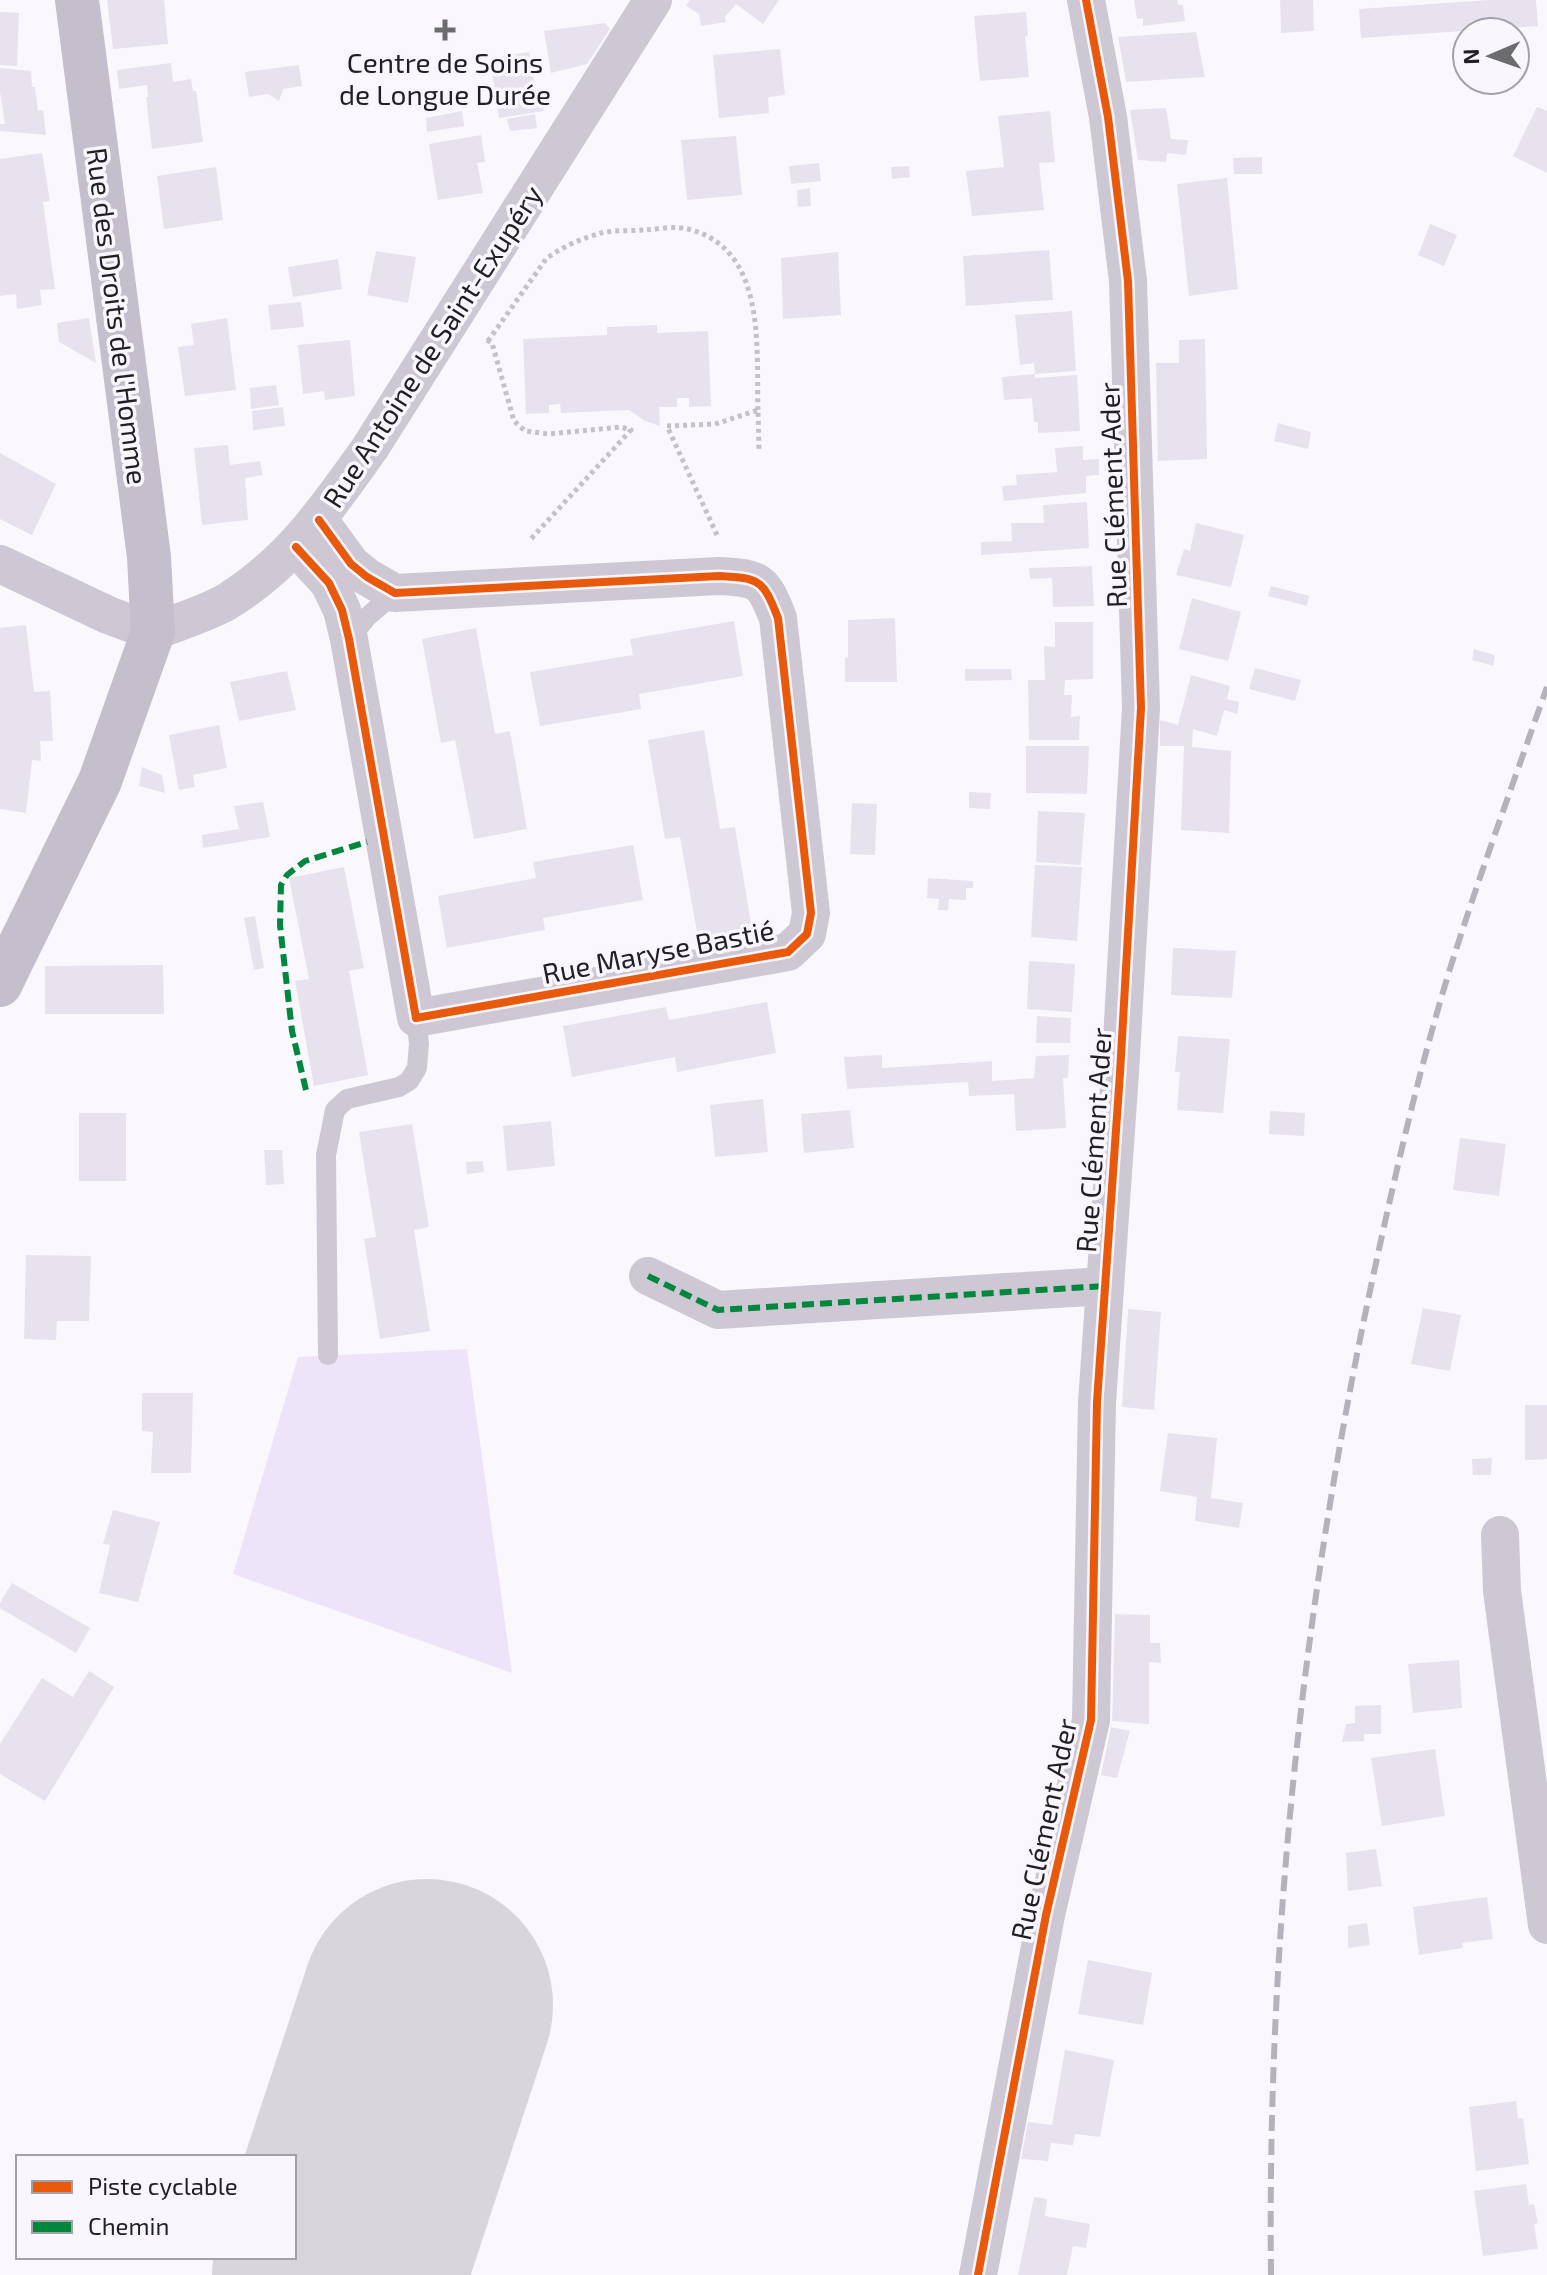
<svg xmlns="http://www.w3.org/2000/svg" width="1547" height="2275" viewBox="0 0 1547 2275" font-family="'Exo 2',sans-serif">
<rect width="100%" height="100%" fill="#faf8fc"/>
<polygon fill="#eee4fa" points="467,1349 512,1673 233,1574 298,1357"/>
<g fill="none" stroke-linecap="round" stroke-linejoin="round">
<polyline stroke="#d8d5dc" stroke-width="252" points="338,2275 427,2005"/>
</g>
<g fill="#e8e2ee">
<polygon points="107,0 164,0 168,44 113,49"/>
<polygon points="690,0 779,0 763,24 736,4 725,17 726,22 701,26 699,14 686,6"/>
<polygon points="1134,0 1177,0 1178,5 1183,5 1185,21 1143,26 1143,18 1137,19"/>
<polygon points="1280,0 1313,0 1314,31 1281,33"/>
<polygon points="1489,0 1536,0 1538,26 1361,38 1359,9"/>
<polygon points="0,12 19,13 17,66 0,65"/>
<polygon points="1026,12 1028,36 1025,36 1029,77 980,81 974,16"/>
<polygon points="605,23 610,29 587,64 551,73 544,31"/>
<polygon points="1196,32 1205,77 1126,82 1118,37"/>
<polygon points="780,49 785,95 768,97 769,113 719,118 713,55"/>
<polygon points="529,52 536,91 541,90 544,111 499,118 490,58"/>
<polygon points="171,63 173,82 191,79 193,91 196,91 203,142 152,149 146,97 148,97 147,85 119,89 117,70"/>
<polygon points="299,65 302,86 283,89 279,101 268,94 249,97 245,72"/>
<polygon points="0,68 31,71 32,87 35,87 38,111 43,110 46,135 0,131 0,124 5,124 0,92"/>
<polygon points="1537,107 1547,111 1547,173 1513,156"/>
<polygon points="1166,108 1171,139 1188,140 1186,155 1167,153 1166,162 1138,160 1130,110"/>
<polygon points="462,111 464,126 427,132 426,118"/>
<polygon points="1050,111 1055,162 1039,163 1044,210 972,216 966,171 1004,167 998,116"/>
<polygon points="535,114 537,128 510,131 507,119"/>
<polygon points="481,135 485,162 477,163 483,193 438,200 429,144"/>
<polygon points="736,136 742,195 687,200 681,140"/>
<polygon points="42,153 50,201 43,202 55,289 40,290 42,305 17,309 16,294 0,296 0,159"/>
<polygon points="1262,157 1262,174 1234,174 1233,158"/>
<polygon points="819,163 821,181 791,184 789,166"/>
<polygon points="909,166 910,177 892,179 891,167"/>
<polygon points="216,167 223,220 164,229 157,176"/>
<polygon points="1227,178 1238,289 1189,296 1177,184"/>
<polygon points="810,188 811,206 798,207 797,190"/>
<polygon points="1430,224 1457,235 1444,266 1418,255"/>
<polygon points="1049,250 1053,300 966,306 963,256"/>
<polygon points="376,251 416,257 408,303 367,295"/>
<polygon points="838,252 841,315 783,319 781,258"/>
<polygon points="338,259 342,289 293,297 288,267"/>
<polygon points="301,302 304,327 271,330 268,305"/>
<polygon points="1072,311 1076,371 1035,374 1034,363 1020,365 1015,315"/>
<polygon points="89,318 96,363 59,342 57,323"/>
<polygon points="227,318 236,390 185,396 178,347 194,345 191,324"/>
<polygon points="657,325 657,333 708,331 711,406 689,407 689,398 677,398 677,407 659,407 660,426 645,421 629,410 561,413 560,404 549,405 549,413 526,414 523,339 607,335 607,327"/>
<polygon points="1205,339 1207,459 1158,461 1156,363 1179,363 1179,340"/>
<polygon points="350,340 355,396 325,400 324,391 303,394 298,345"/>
<polygon points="1035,374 1035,378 1077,375 1080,431 1038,433 1038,422 1034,422 1032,398 1004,400 1002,377"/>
<polygon points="276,385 279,405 251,409 250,388"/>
<polygon points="283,407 285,426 253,430 252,411"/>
<polygon points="1278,423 1311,432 1308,449 1274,441"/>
<polygon points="228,445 230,465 260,461 263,475 245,478 248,520 202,525 194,448"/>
<polygon points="1083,446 1083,460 1099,459 1099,475 1086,476 1086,493 1004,501 1002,486 1017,485 1016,475 1057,472 1055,448"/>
<polygon points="0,453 56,484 32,535 0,519"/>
<polygon points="1087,502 1089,548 981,555 981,542 1012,541 1011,523 1044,523 1043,505"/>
<polygon points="1196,523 1244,535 1231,587 1176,575 1184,549 1190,551"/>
<polygon points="1092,566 1094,606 1053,607 1052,578 1030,579 1029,568"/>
<polygon points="1271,586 1309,596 1307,606 1268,596"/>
<polygon points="1192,598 1241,612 1228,661 1179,649"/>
<polygon points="895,618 897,682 845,682 845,658 848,657 848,620"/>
<polygon points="734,621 743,676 639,694 641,709 540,726 530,672 633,655 630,639"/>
<polygon points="1055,622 1093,622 1093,679 1065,680 1064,695 1072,695 1071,717 1080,716 1079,740 1029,740 1028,680 1045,680 1044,646 1055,647"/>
<polygon points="26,625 34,692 50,691 53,741 40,741 41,761 32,760 26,813 0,809 0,628"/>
<polygon points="476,628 495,734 510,731 527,829 474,839 455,740 441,743 422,639"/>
<polygon points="1474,649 1495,655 1493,666 1472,660"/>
<polygon points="1255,668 1301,680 1295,701 1249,689"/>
<polygon points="965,669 1011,669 1012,680 965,681"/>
<polygon points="287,671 296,710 239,721 230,682"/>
<polygon points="1191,675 1230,686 1227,699 1239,702 1237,714 1224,710 1217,736 1193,729 1192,747 1231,751 1229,833 1181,830 1184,746 1160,746 1160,720 1178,725"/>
<polygon points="219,725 227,768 193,775 195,787 179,790 169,735"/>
<polygon points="704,730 720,829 735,827 752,929 698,938 680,837 665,839 648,740"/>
<polygon points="1026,746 1089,746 1087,794 1026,793"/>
<polygon points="142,767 162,775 165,793 139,786"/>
<polygon points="969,792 991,793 990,809 969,808"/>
<polygon points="263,802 270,837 203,848 202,835 239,829 234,806"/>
<polygon points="852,803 877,804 875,855 850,854"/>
<polygon points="1038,811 1085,813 1081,865 1036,862"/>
<polygon points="633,845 643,900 543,918 545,930 447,948 438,896 536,878 533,862"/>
<polygon points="1035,865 1082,867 1077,941 1031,937"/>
<polygon points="344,867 364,968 349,971 368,1075 314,1086 295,981 309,979 289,878"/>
<polygon points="928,878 973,881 973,888 966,888 966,900 949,899 948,910 938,910 939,899 927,898"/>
<polygon points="255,916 264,968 254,970 244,918"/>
<polygon points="1173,948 1236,951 1232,998 1171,995"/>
<polygon points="1029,961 1075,964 1072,1012 1027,1009"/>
<polygon points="163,965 164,1014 45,1014 45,966"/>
<polygon points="767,1002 776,1053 677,1072 675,1057 572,1077 563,1026 666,1007 669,1020"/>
<polygon points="1037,1016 1071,1018 1070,1043 1036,1043"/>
<polygon points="1178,1036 1230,1039 1223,1113 1177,1110 1180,1072 1175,1072"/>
<polygon points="882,1055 882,1068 992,1061 992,1081 1034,1078 1036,1056 1069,1055 1068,1078 1063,1078 1066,1128 1016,1131 1014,1094 969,1096 968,1082 847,1089 844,1057"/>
<polygon points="763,1099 768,1152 715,1157 710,1105"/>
<polygon points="850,1110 854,1148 804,1153 801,1114"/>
<polygon points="1270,1111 1305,1113 1304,1136 1269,1134"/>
<rect x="79" y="1113" width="47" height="68"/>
<polygon points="551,1121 555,1166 507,1171 503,1126"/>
<polygon points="412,1124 429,1227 414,1230 430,1331 380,1339 364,1239 376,1237 359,1132"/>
<polygon points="1460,1138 1506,1144 1499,1196 1453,1190"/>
<polygon points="264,1150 282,1150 284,1184 266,1185"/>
<polygon points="483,1161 484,1172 467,1174 466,1162"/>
<polygon points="26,1255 91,1256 89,1321 57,1321 56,1340 24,1339"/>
<polygon points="1423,1308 1461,1315 1450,1371 1411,1364"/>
<polygon points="1128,1309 1161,1312 1154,1410 1122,1407"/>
<polygon points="142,1393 193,1393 191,1473 151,1473 153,1432 142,1431"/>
<polygon points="1525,1405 1547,1405 1547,1459 1525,1460"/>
<polygon points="1168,1433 1217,1438 1211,1498 1243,1503 1239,1528 1195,1521 1197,1497 1160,1491"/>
<polygon points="1492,1458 1491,1475 1473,1475 1472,1459"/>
<polygon points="113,1510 160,1522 138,1602 99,1593 110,1545 103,1544"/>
<polygon points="12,1583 90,1628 76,1653 0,1608 0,1603"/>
<polygon points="1115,1614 1150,1615 1150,1643 1160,1643 1161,1663 1149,1662 1149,1724 1112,1721"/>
<polygon points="1459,1660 1462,1708 1413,1713 1408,1664"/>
<polygon points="89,1671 114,1687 45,1801 0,1774 0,1744 42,1678 73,1697"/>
<polygon points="1381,1705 1381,1734 1364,1734 1364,1741 1342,1742 1346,1724 1355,1723 1355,1706"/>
<polygon points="1111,1727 1130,1731 1117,1778 1101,1775"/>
<polygon points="1435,1749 1445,1816 1382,1826 1371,1758"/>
<polygon points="1376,1849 1382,1886 1348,1891 1346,1853"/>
<polygon points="1487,1897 1493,1939 1462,1943 1463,1948 1419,1955 1413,1907"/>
<polygon points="1367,1923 1370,1945 1348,1948 1348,1926"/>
<polygon points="1088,1960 1152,1973 1143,2025 1078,2014"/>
<polygon points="1065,2050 1114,2060 1100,2137 1075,2134 1073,2145 1051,2143 1048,2161 1021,2159 1028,2122 1052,2125"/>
<polygon points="1516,2101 1518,2119 1523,2118 1529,2164 1476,2171 1469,2107"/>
<polygon points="1526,2184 1529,2205 1534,2204 1538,2223 1534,2224 1538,2249 1483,2256 1474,2191"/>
<polygon points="1034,2197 1047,2199 1045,2216 1090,2224 1086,2248 1073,2246 1067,2275 1018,2275"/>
</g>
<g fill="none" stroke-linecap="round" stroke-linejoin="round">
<g stroke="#c4c1c9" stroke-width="5" stroke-dasharray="4 4" stroke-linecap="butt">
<polyline points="487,340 492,343 514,421 525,431 548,434 621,427 631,430 529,541"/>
<path d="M488,341l58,-82c15,-12 37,-21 55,-26 13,-3 29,-2 43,-3 15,-1 33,-5 48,0 75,22 64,119 66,180"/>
<polyline points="717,535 667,426 715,424 758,410 759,449"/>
</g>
<g stroke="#cec8d4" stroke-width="20">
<polyline points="349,639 367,617 395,593"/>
<polyline points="328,1355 326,1155 335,1110 347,1099 399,1087 409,1081 417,1068 419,1043 416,1018"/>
</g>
<g stroke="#cec8d4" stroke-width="38">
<path d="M296,547l33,36 13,27 7,29 67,379 372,-66 19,-18 4,-21 -33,-295c-15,-38 -18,-40 -59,-42l-324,17 -28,-16 -16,-13 -32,-44"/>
<path d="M0,564l108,51 45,17c24,-10 53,-18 75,-31 64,-40 99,-93 142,-153l283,-448"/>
<polyline points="648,1276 718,1310 1105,1286"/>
<polyline points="1500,1535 1502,1591 1547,1925"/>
<polyline points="978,2275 1046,1915 1091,1720 1097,1402 1120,1073 1141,708 1128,281 1108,117 1086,0"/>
</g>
<polyline stroke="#c5becd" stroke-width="44" points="0,985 100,781 153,632 149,557 77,0"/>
<path stroke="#b6b2bb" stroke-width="6" stroke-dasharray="16 8" stroke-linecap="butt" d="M1271,2275c-4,-337 32,-674 103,-1003 22,-101 45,-202 75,-300 30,-96 65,-191 98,-285"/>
<g stroke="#00873e" stroke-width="6" stroke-dasharray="12 6" stroke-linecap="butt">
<polyline points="306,1090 292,1031 280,925 281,885 287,875 305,861 367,842"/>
<polyline points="648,1276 718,1310 1105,1286"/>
</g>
<defs>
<g id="cycleway">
<path d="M296,547l33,36 13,27 7,29 67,379 372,-66 19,-18 4,-21 -33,-295c-15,-38 -18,-40 -59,-42l-324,17 -28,-16 -16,-13 -32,-44"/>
<polyline points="978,2275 1046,1915 1091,1720 1097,1402 1120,1073 1141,708 1128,281 1108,117 1086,0"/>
</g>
</defs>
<use href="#cycleway" stroke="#faf6fe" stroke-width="13"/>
<use href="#cycleway" stroke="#e8590c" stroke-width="8"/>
</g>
<path fill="#6c6b6e" stroke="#faf6fe" stroke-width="3" d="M441 18h8v8h8v8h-8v8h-8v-8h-8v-8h8z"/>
<g text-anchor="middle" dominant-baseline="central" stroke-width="7" stroke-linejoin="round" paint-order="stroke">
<g font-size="28" fill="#201f22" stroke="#faf6fe">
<text x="445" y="62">Centre de Soins<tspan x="445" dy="32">de Longue Durée</tspan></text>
</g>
<g font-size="28" fill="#201f22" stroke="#faf6fe">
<text transform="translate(118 316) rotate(83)">Rue des Droits de l'Homme</text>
<text transform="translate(432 346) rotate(-57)">Rue Antoine de Saint-Exupéry</text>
<text transform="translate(1112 495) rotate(-92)">Rue Clément Ader</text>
<text transform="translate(658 951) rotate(-11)">Rue Maryse Bastié</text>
<text transform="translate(1093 1140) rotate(-86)">Rue Clément Ader</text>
<text transform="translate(1043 1829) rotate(-78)">Rue Clément Ader</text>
</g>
</g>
<rect x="16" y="2155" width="280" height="104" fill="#faf6fe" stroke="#a3a0a6" stroke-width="2"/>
<rect x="32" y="2181" width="40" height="12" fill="#e8590c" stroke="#a3a0a6" stroke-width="2"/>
<text x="88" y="2195" font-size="24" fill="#201f22">Piste cyclable</text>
<rect x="32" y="2221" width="40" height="12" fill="#00873e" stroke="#a3a0a6" stroke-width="2"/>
<text x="88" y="2235" font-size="24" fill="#201f22">Chemin</text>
<g transform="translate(1491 56) rotate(268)"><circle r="38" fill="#faf6fe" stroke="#a3a0a6" stroke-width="2"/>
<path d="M0-6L14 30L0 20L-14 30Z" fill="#6c6b6e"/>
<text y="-12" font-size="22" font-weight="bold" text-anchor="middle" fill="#201f22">N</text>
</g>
</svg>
